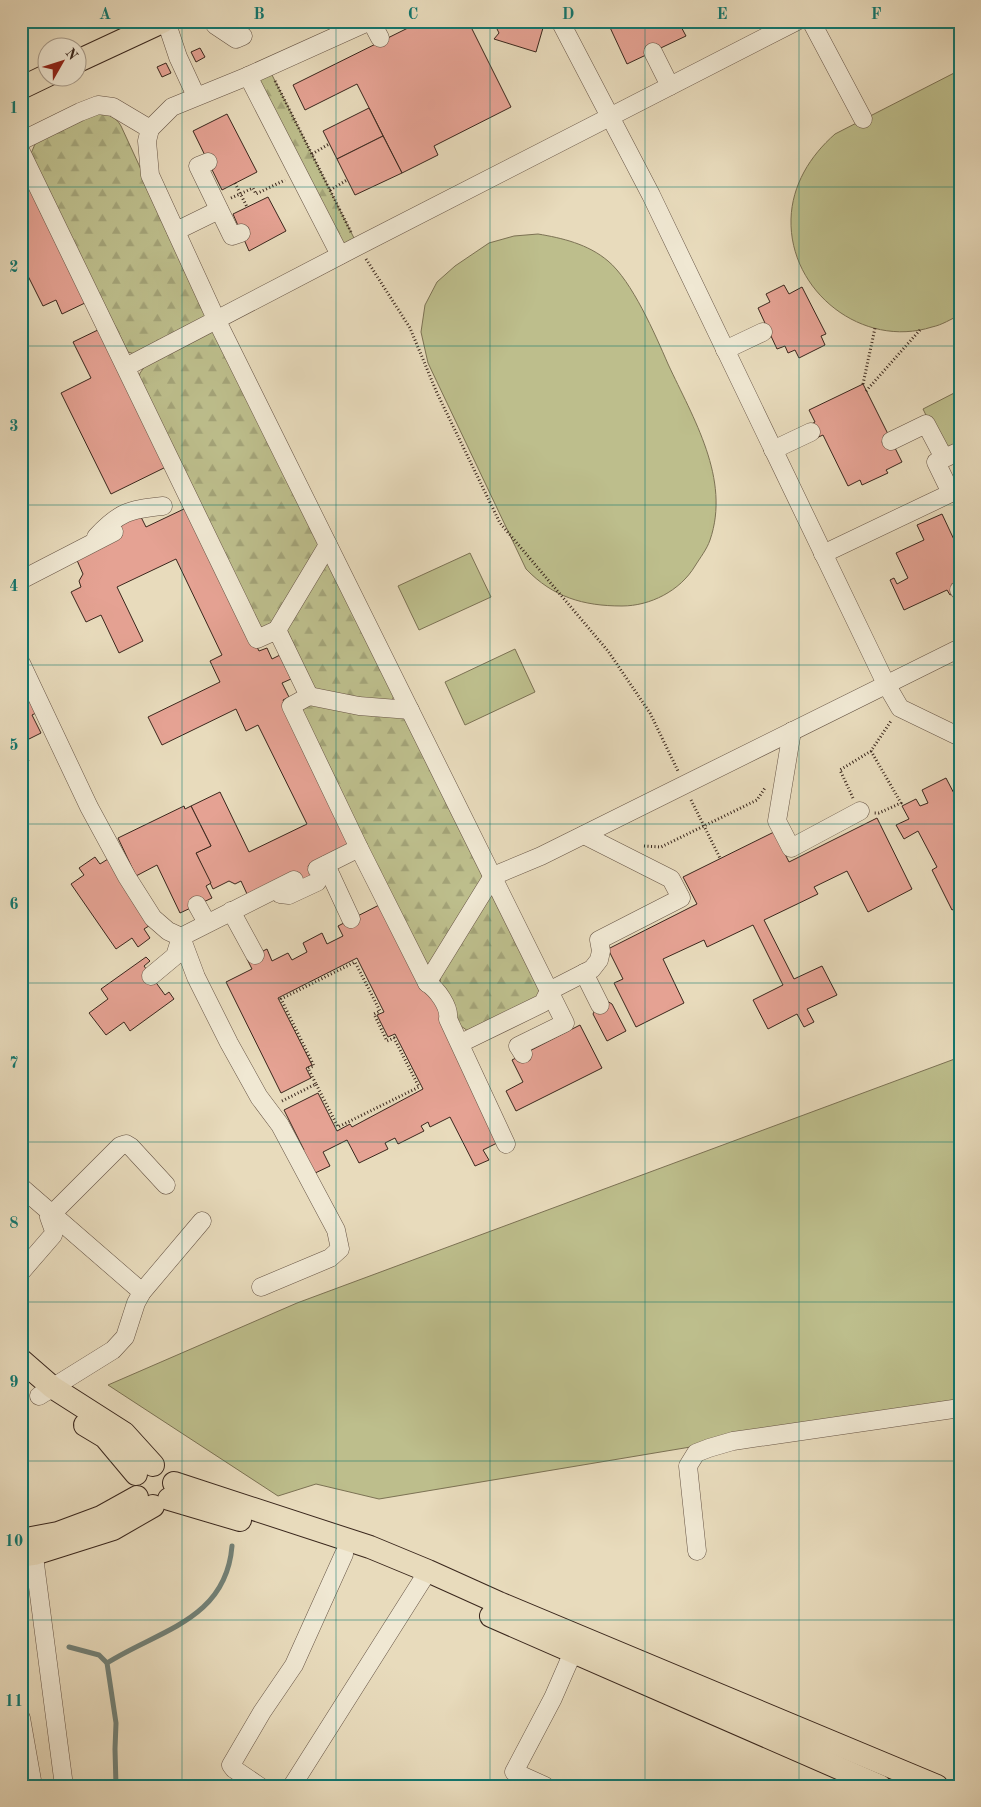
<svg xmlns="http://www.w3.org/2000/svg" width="981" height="1807" viewBox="0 0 981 1807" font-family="'Old Standard TT',serif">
<defs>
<pattern id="forest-firs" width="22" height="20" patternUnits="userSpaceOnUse" patternTransform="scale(1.25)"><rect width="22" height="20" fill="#bdbe8c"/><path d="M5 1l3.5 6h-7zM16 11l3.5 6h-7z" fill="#a3a378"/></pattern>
</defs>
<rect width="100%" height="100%" fill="#e8dbbc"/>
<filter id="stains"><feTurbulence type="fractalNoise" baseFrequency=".004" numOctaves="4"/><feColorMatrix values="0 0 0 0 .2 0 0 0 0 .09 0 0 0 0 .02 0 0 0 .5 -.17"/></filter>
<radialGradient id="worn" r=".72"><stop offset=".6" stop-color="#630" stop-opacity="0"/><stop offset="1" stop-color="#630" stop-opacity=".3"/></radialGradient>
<g fill="#bdbe8c" stroke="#7c7254">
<path d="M960,70v245c-9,4 -18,10 -28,12 -69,22 -143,-35 -141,-108 1,-34 19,-63 44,-85z"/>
<path d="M538,234c24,4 50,10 70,27 24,20 47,73 60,103 25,54 63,115 42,176 -3,9 -10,18 -15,26 -15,25 -45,40 -73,40 -39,0 -69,-9 -96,-37l-98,-206 -7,-31 4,-27 12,-23 18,-16 34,-23 25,-7z"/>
<polygon points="960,390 960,441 943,450 923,409"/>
<polygon points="470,553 491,597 419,630 398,586"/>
<polygon points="515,649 535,692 465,725 445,682"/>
<polygon points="960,1057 960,1402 379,1499 316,1484 278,1496 108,1385 297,1303"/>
</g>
<g fill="url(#forest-firs)" stroke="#7c7254">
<polygon points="268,67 358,246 340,255 248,76"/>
<path d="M98,113c11,1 18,4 23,13l84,182 1,6 -3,5 -68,35 -7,-2 -98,-196 5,-12 8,-6z"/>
<polygon points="210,330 218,335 316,534 319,547 277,621 262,628 256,626 138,381 140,373 149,361"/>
<polygon points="328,560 394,695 391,704 314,691 288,632 286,626"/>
<polygon points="310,702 404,716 481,871 483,878 432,963 427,964 421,962 302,712 304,707"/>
<polygon points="493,892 539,985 540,995 468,1031 458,1024 440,983 441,973"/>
</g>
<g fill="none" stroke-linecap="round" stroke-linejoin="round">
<g stroke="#728076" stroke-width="5">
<polyline points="69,1647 99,1655 107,1663 116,1723 115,1749 116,1786"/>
<path d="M107,1663c52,-33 119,-43 125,-117"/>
</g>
</g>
<g fill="#e5a293" stroke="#3a271d">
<polygon points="422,21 468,21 511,107 434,146 438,155 402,173 357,84 305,110 293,85"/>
<polygon points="493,21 545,21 536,52 494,39 499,33"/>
<polygon points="607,21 678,21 686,36 627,64"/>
<polygon points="200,48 205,57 196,62 191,52"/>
<polygon points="166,63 171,73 162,77 157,67"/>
<polygon points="369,108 383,136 337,159 323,131"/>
<polygon points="227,114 257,172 222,190 193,131"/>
<polygon points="383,136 402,173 355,195 337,159"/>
<polygon points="21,162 87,302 62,314 56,300 43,306 21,262"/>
<polygon points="268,197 286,231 249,251 233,214"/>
<polygon points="784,285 789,294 802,287 826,334 821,336 825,345 799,358 795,350 788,353 785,346 777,349 758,308 770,302 766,294"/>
<polygon points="102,328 170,465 111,494 61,393 91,378 73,342"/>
<polygon points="863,384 902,462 886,470 888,473 862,485 860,480 848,486 823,435 814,439 808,426 815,422 809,410"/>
<polygon points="186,508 259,651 267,648 272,659 280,655 291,679 282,683 289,697 283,700 352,844 308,866 313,876 295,884 247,894 241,881 235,884 229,881 213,889 196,853 211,846 191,806 220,792 249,852 307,824 258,725 246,731 236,709 162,745 148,717 220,682 210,661 222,655 176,559 117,587 143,641 119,653 101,615 86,622 71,592 81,587 79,581 83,574 76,558 138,511 146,527"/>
<polygon points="942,514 957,546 960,544 960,590 950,595 947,590 904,610 890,580 894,578 897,584 908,578 896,553 924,540 917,525"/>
<polygon points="26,695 36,713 32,715 41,733 21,743 21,697"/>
<polygon points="21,746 29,761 21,765"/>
<polygon points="946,778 960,805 960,906 952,910 932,870 937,867 918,831 904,839 896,825 909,819 902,806 916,799 920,806 928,803 922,790"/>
<polygon points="184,806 185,809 191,806 211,846 196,853 211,883 206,886 212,898 180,913 157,865 136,876 118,838"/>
<polygon points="877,818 912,889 868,912 847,871 814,887 818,894 764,920 794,979 822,966 837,995 807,1009 814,1022 804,1027 797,1014 768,1029 753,1000 783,985 753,925 707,947 704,940 663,959 684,1003 636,1027 614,983 623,979 608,949 697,904 683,877 774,832 789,862"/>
<polygon points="95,857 100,864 108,859 152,924 144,929 150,938 138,947 132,938 116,949 71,884 84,875 79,868"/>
<polygon points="385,902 486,1102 499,1142 483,1150 489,1160 475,1166 450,1117 430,1127 428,1122 421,1126 424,1131 398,1144 395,1138 385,1143 388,1149 359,1163 347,1140 323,1152 330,1166 311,1175 299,1152 304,1150 284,1110 318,1093 337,1131 350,1124 352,1127 423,1089 395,1034 388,1037 377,1015 384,1012 357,958 278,998 312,1065 306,1068 311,1078 281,1093 226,982 252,969 247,959 267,949 272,961 288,953 292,960 307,952 303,943 322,933 327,944 343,936 338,926"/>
<polygon points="146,957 150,961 144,966 165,995 169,992 174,999 130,1031 124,1022 106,1035 89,1013 108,999 101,989"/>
<polygon points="607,1001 612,1004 626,1031 607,1041 593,1014 597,1006"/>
<polygon points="580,1025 602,1068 516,1111 506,1091 523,1082 512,1060"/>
</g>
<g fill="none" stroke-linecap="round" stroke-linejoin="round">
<defs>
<g id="minor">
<polyline points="166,21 178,57 196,96"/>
<polyline points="214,21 215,25 236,39 243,36"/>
<polyline points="370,21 248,76 172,107 150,129 147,141 150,175 216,319 565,1023 518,1046 523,1054"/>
<polyline points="371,21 380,38"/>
<polyline points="560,21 651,195 886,684 900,708 960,737"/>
<polyline points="811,21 863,119"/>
<polyline points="653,52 670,86"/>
<polyline points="248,76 340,255"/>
<polyline points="21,141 80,112 98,105 113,107 150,129"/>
<path d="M21,152l236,487 20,-9 32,66 -18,10 68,142 68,135c10,6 23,24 21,36l58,125"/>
<polyline points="208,162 198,166 232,236 241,233"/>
<polyline points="176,231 219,210"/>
<polyline points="725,350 763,332"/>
<polyline points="126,367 358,246 797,21"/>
<polyline points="891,441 926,424 944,458"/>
<polyline points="773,450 811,432"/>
<path d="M96,537c23,-25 34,-28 67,-31"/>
<polyline points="823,554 951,493 936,462 960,451"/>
<polyline points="21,580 114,532"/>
<polyline points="959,590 960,591"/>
<polyline points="277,630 328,545"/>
<polyline points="21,663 89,807 127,877 153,918 168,931 181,937 294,880"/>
<polyline points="309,696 359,706 410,710"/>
<polyline points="792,731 777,821 791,848 860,811"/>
<polyline points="326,865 351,919"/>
<polyline points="317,869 359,848"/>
<polyline points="280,894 289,895 317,882 326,865"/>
<polyline points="197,905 207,923"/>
<polyline points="231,911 255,955"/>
<polyline points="181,937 196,977 229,1043 259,1097 280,1125 336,1230 340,1249 330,1258 261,1287"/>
<polyline points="584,973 600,1005"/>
<polyline points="151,976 175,956 181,937"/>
<polyline points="427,983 493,876 541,856 960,648"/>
<polyline points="461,1043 543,1003 549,991 592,969 599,960 601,951 599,940 681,898 671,879 584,835"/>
<polyline points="21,1187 142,1292"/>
<polyline points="21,1272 53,1235 54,1231 49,1217 120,1146 126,1144 131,1147 166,1185"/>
<polyline points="39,1396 113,1350 125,1337 136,1303 142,1292 202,1221"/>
<polyline points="32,1541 64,1786"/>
<polyline points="697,1551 688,1466 696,1453 709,1448 733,1441 960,1408"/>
<polyline points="21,1718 33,1786"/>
<polyline points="259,1786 234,1769 231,1765 262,1712 294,1665 344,1554"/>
<polyline points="292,1786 428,1571"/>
<polyline points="545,1786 514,1772 553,1698 573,1652"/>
</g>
<g id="major">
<polyline points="78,61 164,21"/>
<polyline points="21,88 48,75"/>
<polyline points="21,1360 52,1387 124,1433 153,1465"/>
<polyline points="85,1425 105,1437 136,1474"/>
<polyline points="174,1483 370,1547 428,1571 499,1603 937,1786"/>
<polyline points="169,1499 240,1520"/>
<polyline points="21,1540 58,1533 101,1517 137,1497"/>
<polyline points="21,1556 34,1554 113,1529 153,1506"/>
<polyline points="491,1616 880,1786"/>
</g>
</defs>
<use href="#minor" stroke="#665445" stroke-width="19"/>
<use href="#major" stroke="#3a271d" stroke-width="24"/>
<g stroke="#3a271d" stroke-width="3" stroke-dasharray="1 2.5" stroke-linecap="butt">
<polyline points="275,81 351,232"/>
<polyline points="312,154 329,144"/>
<polyline points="235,183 247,207"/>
<polyline points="330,190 347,180"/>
<polyline points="231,198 253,188 256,194 285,180"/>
<polyline points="366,259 410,328 437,393 500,523 608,651 650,713 678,771"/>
<polyline points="863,384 875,328"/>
<polyline points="866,391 920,330"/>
<polyline points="871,751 901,803 879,813 874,813"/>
<polyline points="853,798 840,770 871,751 891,721"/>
<polyline points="691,800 720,858"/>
<polyline points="644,846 661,847 757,800 765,788"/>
<polyline points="282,1101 316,1084 338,1127 419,1087 394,1038 387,1041 374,1014 380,1011 355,962 281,999 314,1066 308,1068 316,1084"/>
</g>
<use href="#minor" stroke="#f0e8d3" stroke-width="18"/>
<use href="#major" stroke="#e8dbbc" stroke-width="22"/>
</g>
<path fill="none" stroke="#0f766e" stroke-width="1" stroke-opacity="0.55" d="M182,21v1765M336,21v1765M490,21v1765M645,21v1765M799,21v1765M21,187h939M21,346h939M21,505h939M21,665h939M21,824h939M21,983h939M21,1142h939M21,1302h939M21,1461h939M21,1620h939"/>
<rect width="981" height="1807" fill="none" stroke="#e8dbbc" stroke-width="55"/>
<g transform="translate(62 62) rotate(51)"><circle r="24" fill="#f0e8d3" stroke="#a79b8a"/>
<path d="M0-4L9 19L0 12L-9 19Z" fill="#8f2418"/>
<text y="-8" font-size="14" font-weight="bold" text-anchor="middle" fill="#3a271d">N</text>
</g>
<rect x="28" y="28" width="926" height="1752" fill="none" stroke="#0f766e" stroke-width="2"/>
<g font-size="16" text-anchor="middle" font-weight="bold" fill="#0f766e">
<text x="105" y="19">A</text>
<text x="259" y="19">B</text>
<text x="413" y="19">C</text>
<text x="568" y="19">D</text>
<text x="722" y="19">E</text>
<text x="876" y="19">F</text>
<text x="14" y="113">1</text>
<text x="14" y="272">2</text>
<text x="14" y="431">3</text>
<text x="14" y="591">4</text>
<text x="14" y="750">5</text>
<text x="14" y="909">6</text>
<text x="14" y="1068">7</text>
<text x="14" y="1228">8</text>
<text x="14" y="1387">9</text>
<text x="14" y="1546">10</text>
<text x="14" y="1706">11</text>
</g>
<rect width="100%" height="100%" filter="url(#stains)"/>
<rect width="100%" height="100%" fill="url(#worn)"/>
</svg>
